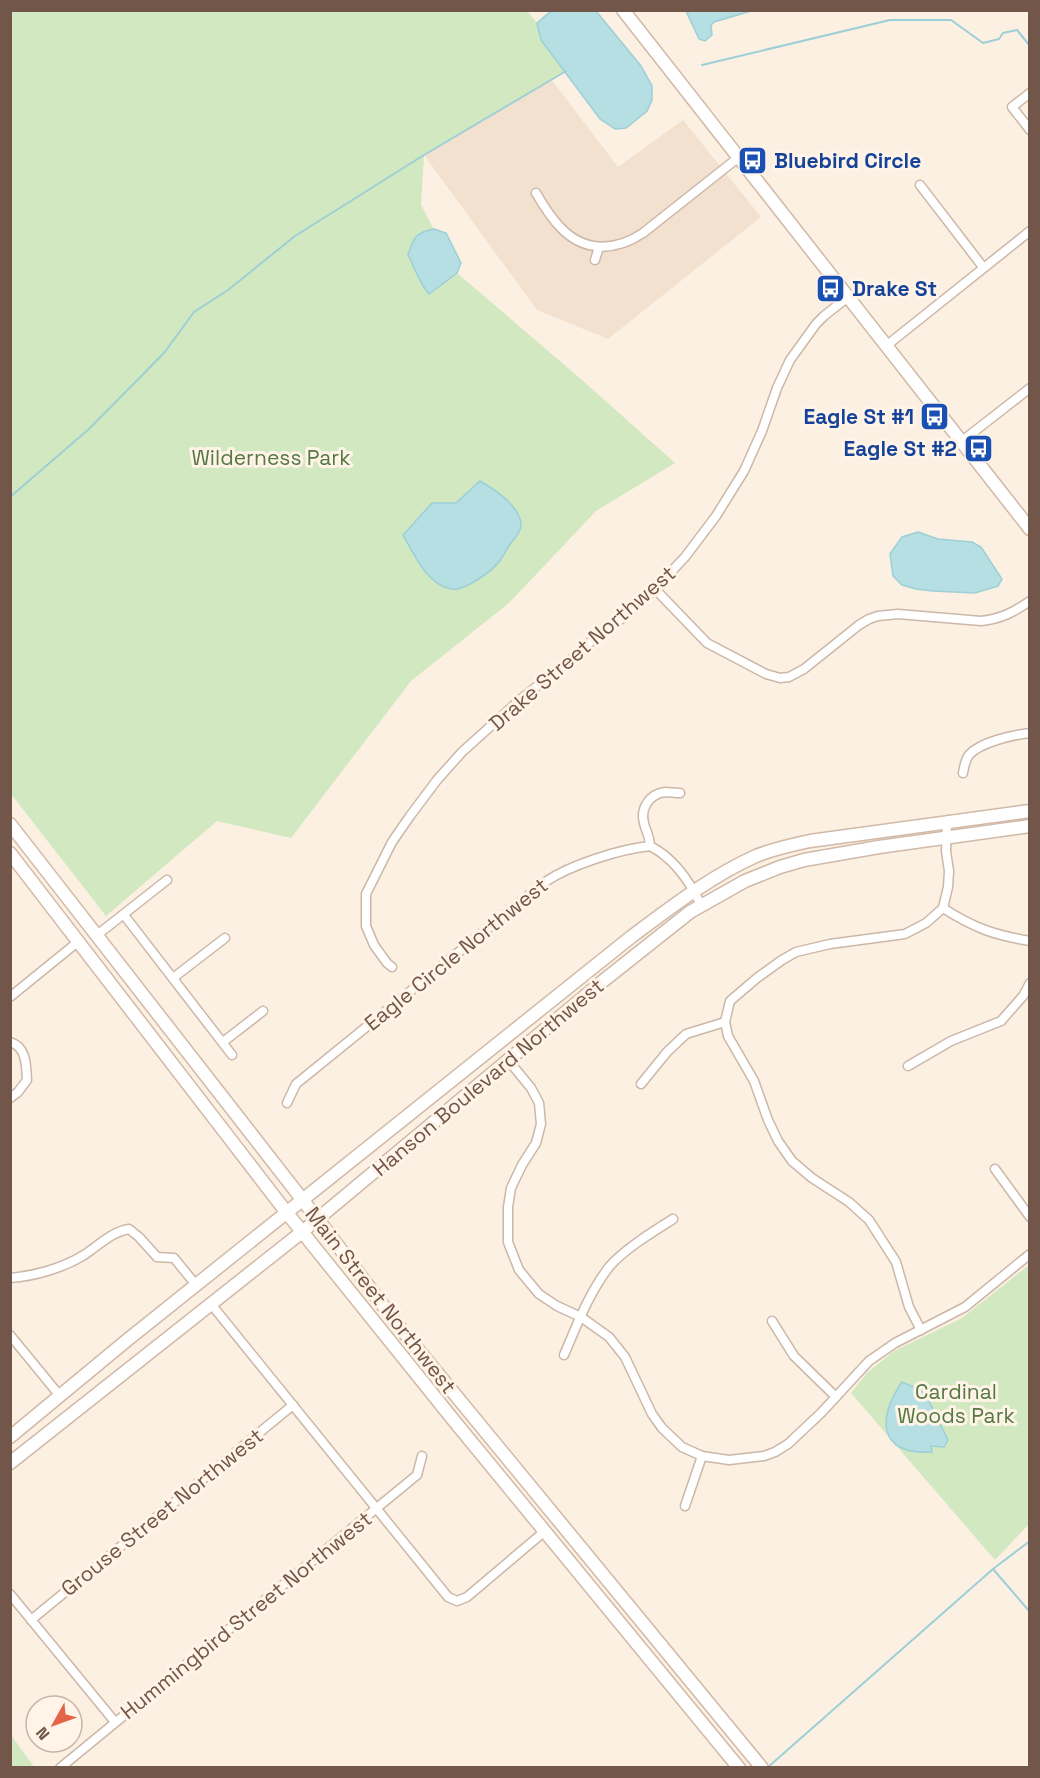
<svg xmlns="http://www.w3.org/2000/svg" width="1040" height="1778" viewBox="0 0 1040 1778" font-family="'Space Grotesk',sans-serif">
<rect width="100%" height="100%" fill="#fbf0e1"/>
<polygon fill="#f3e1d0" points="551,79 618,167 683,120 761,217 608,339 537,310 424,155"/>
<g fill="#d2e8c0">
<polygon points="10,11 527,11 537,23 564,71 424,155 421,205 457,273 582,380 675,463 596,511 509,603 411,681 291,838 217,821 106,916 11,794"/>
<polygon points="1029,1265 1029,1524 995,1560 851,1393 867,1373 894,1351 962,1318"/>
<polygon points="11,1735 34,1767 11,1767"/>
</g>
<g fill="#b6dfe4" stroke="#9dcfd6" stroke-width="1.5">
<polygon points="551,11 596,11 641,66 652,86 652,100 647,111 626,128 615,129 600,119 541,40 537,23"/>
<polygon points="686,11 751,11 714,22 711,25 712,35 705,41 699,39"/>
<path d="M434,229l12,4 15,30 -4,10 -28,21c-10,-11 -14,-26 -21,-39 6,-18 7,-22 26,-26z"/>
<path d="M480,481c14,8 38,24 41,42 1,8 -6,14 -10,20 -4,5 -6,11 -10,16 -8,12 -36,32 -50,30 -24,-4 -37,-35 -48,-54l29,-32h24z"/>
<polygon points="918,532 938,539 972,542 981,547 1002,579 998,586 975,593 933,591 916,589 902,585 893,576 890,554 902,537"/>
<path d="M902,1382l18,8 6,5 22,45 -4,7 -13,-1 1,6c-54,3 -55,-33 -30,-70z"/>
</g>
<g fill="none" stroke-linecap="round" stroke-linejoin="round">
<g stroke="#9dcfd6" stroke-width="2">
<polyline points="702,65 890,20 951,20 983,43 999,39 1003,33 1017,30 1030,46"/>
<polyline points="10,497 89,429 164,353 194,312 228,290 295,236 424,155 566,71"/>
<polyline points="993,1569 1030,1612"/>
<polyline points="767,1768 993,1569 1030,1541"/>
</g>
<defs>
<g id="street">
<polyline points="1030,93 1012,107 1030,130"/>
<polyline points="920,185 983,267"/>
<path d="M536,193c7,12 15,25 25,35 24,25 55,23 82,5l96,-76"/>
<polyline points="595,260 599,247"/>
<polyline points="886,346 1030,231"/>
<polyline points="962,441 1030,388"/>
<path d="M655,589l52,54 59,31 14,4 9,-1 15,-8 55,-44 10,-6 9,-3 20,-2 83,7c20,-2 33,-9 49,-20"/>
<path d="M963,773c1,-6 2,-13 6,-18 11,-13 44,-20 61,-22"/>
<path d="M680,793c-5,0 -10,-1 -15,-1 -16,2 -25,17 -21,31 2,10 6,12 6,23 24,12 40,36 51,59"/>
<path d="M943,908c31,20 51,27 87,33"/>
<polyline points="124,915 232,1055"/>
<polyline points="97,935 167,880"/>
<polyline points="392,967 387,963 374,945 366,926 366,894 392,842 410,816 437,780 462,752 521,699 575,656 597,636 624,617 655,589 685,557 716,516 744,471 762,431 777,388 790,360 816,324 824,316 848,297"/>
<polyline points="173,978 225,938"/>
<polyline points="10,997 79,941"/>
<path d="M10,1042c17,5 16,24 17,38l-9,12 -8,6"/>
<polyline points="223,1042 263,1011"/>
<polyline points="508,1060 531,1088 539,1103 541,1124 536,1143 522,1165 511,1188 508,1207 508,1242 519,1270 539,1294 557,1306 581,1317 609,1337 625,1357 652,1414 662,1428 682,1447 702,1456 729,1460 764,1456 775,1452 788,1444 821,1413 869,1361 895,1343 965,1307 1030,1254"/>
<polyline points="908,1066 951,1041 1001,1021 1023,996 1030,983"/>
<polyline points="641,1084 667,1052 686,1034 725,1022"/>
<path d="M287,1103l9,-19 249,-202c25,-17 75,-33 105,-36"/>
<polyline points="995,1169 1030,1217"/>
<path d="M10,1278c25,-2 53,-10 74,-23 14,-9 27,-23 45,-26l10,8 18,20 17,1 22,27"/>
<polyline points="211,1304 448,1597 457,1601 467,1597 545,1531"/>
<polyline points="772,1321 794,1356 836,1397"/>
<polyline points="921,1330 909,1307 896,1262 869,1220 849,1202 812,1178 792,1161 778,1141 768,1120 754,1081 728,1036 725,1022 730,1001 757,978 782,960 796,952 830,944 905,934 926,923 943,908 948,887 949,871 946,851 947,821"/>
<polyline points="10,1335 60,1396"/>
<path d="M564,1355c13,-30 25,-62 45,-88 14,-17 45,-36 64,-48"/>
<polyline points="685,1506 702,1456"/>
<polyline points="10,1594 115,1722"/>
<polyline points="31,1620 293,1405"/>
<polyline points="60,1768 417,1475 422,1456"/>
</g>
<g id="secondary">
<polyline points="623,10 1030,529"/>
<polyline points="10,824 326,1230 397,1324 762,1768"/>
<polyline points="10,853 287,1213 455,1422 739,1768"/>
<path d="M10,1437l116,-96 505,-404c39,-29 80,-61 125,-81 17,-7 35,-11 54,-15l220,-30"/>
<polyline points="10,1463 302,1232 603,981 690,912 745,881 780,867 804,860 879,847 1030,826"/>
</g>
</defs>
<use href="#street" stroke="#ccb7a8" stroke-width="11"/>
<use href="#secondary" stroke="#d1b9a8" stroke-width="15"/>
<use href="#street" stroke="#fff" stroke-width="8"/>
<use href="#secondary" stroke="#fff" stroke-width="12"/>
</g>
<defs>
<symbol id="bus-square" viewBox="-11 -11 22 22"><rect x="-9" y="-9" width="18" height="18" rx="4" fill="#1a4fb4" stroke="#fff4e7"/><path d="M-5-6H5V4H4V6H2V4H-2V6H-4V4H-5ZM-3.5-4V0h7V-4ZM-3.5 1.2v1.5H-2V1.2ZM2 1.2v1.5H3.5V1.2Z" fill="#fff"/></symbol>
</defs>
<g fill-rule="evenodd">
<use href="#bus-square" x="736" y="144" width="33" height="33"/>
<use href="#bus-square" x="814" y="272" width="33" height="33"/>
<use href="#bus-square" x="918" y="400" width="33" height="33"/>
<use href="#bus-square" x="962" y="432" width="33" height="33"/>
</g>
<g text-anchor="middle" dominant-baseline="central" stroke-width="6" stroke-linejoin="round" paint-order="stroke">
<g font-size="21" font-weight="bold" fill="#164399" stroke="#fff4e7" text-anchor="start">
<text x="774" y="160">Bluebird Circle</text>
<text x="852" y="288">Drake St</text>
<text x="914" y="416" text-anchor="end">Eagle St #1</text>
<text x="957" y="448" text-anchor="end">Eagle St #2</text>
</g>
<g font-size="21" fill="#547841" stroke="#fff4e7">
<text x="271" y="457">Wilderness Park</text>
<text x="956" y="1391">Cardinal<tspan x="956" dy="24">Woods Park</tspan></text>
</g>
<g font-size="21" fill="#725649" stroke="#fff4e7">
<text transform="translate(582 648) rotate(-41)">Drake Street Northwest</text>
<text transform="translate(456 954) rotate(-39)">Eagle Circle Northwest</text>
<text transform="translate(488 1077) rotate(-40)">Hanson Boulevard Northwest</text>
<text transform="translate(381 1300) rotate(52)">Main Street Northwest</text>
<text transform="translate(162 1512) rotate(-39)">Grouse Street Northwest</text>
<text transform="translate(246 1615) rotate(-39)">Hummingbird Street Northwest</text>
</g>
</g>
<rect width="1040" height="1778" fill="none" stroke="#725649" stroke-width="24"/>
<g transform="translate(54 1724) rotate(230)"><circle r="28" fill="#fff4e7" stroke="#c7b5a8" stroke-width="1.5"/>
<path d="M0-4.5L10 22L0 15L-10 22Z" fill="#e36448"/>
<text y="-9" font-size="16" font-weight="bold" text-anchor="middle" fill="#725649">N</text>
</g>
</svg>
